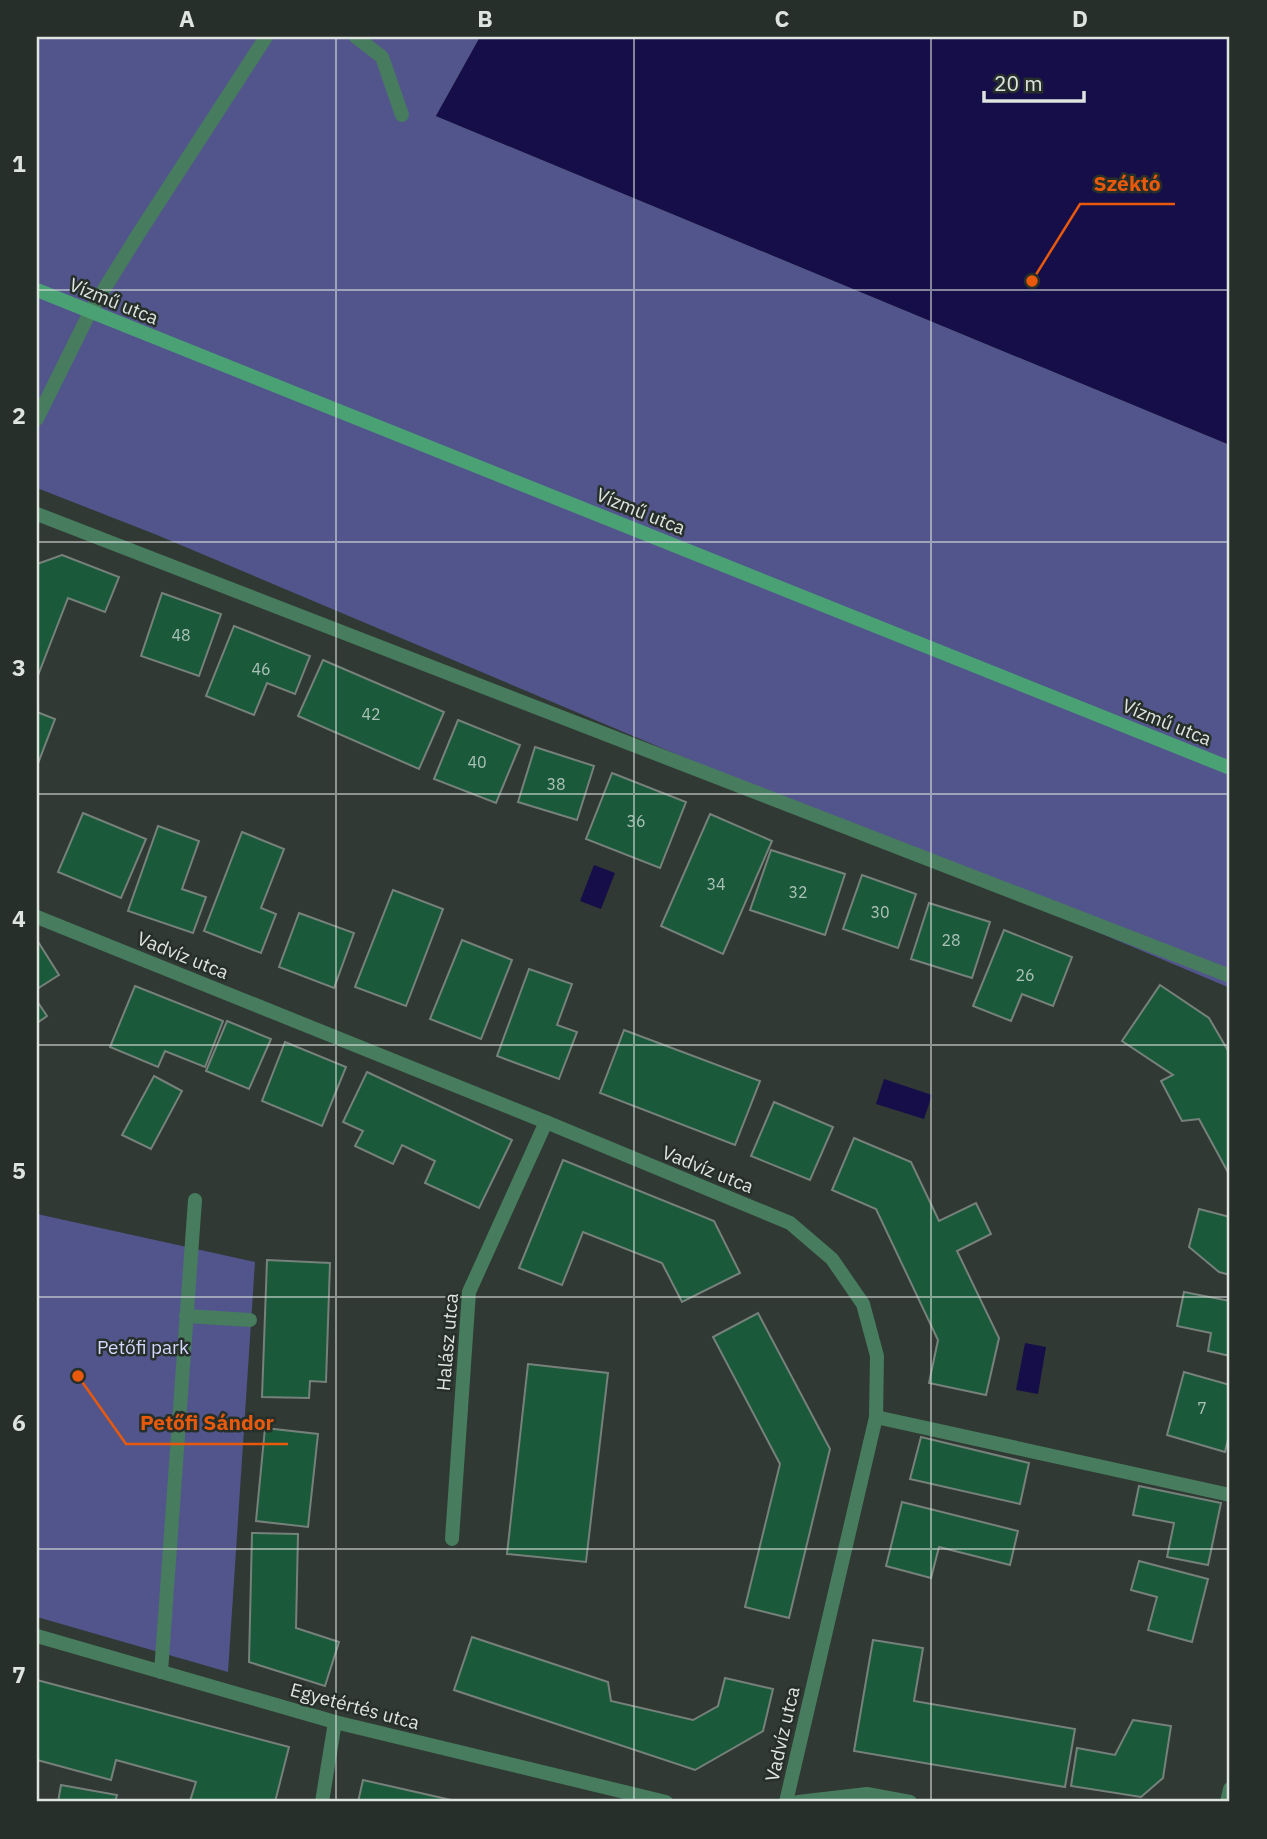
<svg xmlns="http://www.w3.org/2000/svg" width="1267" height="1839" viewBox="0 0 1267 1839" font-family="'IBM Plex Sans',sans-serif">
<rect width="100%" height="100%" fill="#303933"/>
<g fill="#52558c">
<polygon points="37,37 480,37 436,116 1230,445 1230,988 157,535 37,488"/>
<polygon points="37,1214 255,1262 228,1672 37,1617"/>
</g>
<g fill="#160e49">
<polygon points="480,37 1230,37 1230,445 436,116"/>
<polygon points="594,865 615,873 601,909 580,901"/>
<polygon points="884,1079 932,1095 924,1119 876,1104"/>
<polygon points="1025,1343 1046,1347 1038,1394 1016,1390"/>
</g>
<g fill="#1a5a3b" stroke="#77817b" stroke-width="2">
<polygon points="62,555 119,577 105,612 68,598 37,678 37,564"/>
<polygon points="162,593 221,614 199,676 141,656"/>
<polygon points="234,626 310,656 295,694 267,683 254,715 206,696"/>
<polygon points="323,660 444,712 419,769 298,716"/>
<polygon points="37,712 55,719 37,766"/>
<polygon points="458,720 520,745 496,803 434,779"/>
<polygon points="535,747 594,766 577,820 518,802"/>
<polygon points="612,773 686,802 660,868 586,839"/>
<polygon points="83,813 146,839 121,898 58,872"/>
<polygon points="710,814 772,841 723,954 661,926"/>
<polygon points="158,826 199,841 182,889 206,897 193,933 128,911"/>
<polygon points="242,832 284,849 261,908 276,914 261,953 204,931"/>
<polygon points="771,850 845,874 825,935 750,910"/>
<polygon points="862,875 916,894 898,948 843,929"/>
<polygon points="393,890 443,909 406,1006 355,987"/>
<polygon points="929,903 990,922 972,978 911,959"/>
<polygon points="299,913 354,933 334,988 279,967"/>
<polygon points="1004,930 1072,957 1053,1006 1022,994 1011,1021 973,1006"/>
<polygon points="37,940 59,975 37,989"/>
<polygon points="462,940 512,960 481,1039 430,1019"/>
<polygon points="529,969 572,984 557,1025 577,1032 559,1079 497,1056"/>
<polygon points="1160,985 1209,1018 1230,1054 1230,1176 1199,1119 1182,1121 1161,1081 1173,1075 1122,1041"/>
<polygon points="135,986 223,1021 205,1067 165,1051 158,1067 110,1047"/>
<polygon points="37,1001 47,1016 37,1023"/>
<polygon points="227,1021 271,1039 249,1089 206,1071"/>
<polygon points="624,1030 760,1081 735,1145 600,1093"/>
<polygon points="285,1042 346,1067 322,1126 262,1101"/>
<polygon points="367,1072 512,1140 479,1208 425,1183 435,1161 402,1145 393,1164 355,1146 363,1131 343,1122"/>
<polygon points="154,1076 182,1091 151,1149 122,1135"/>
<polygon points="774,1102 833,1127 810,1180 751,1156"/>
<polygon points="854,1138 911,1162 939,1221 976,1203 991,1234 957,1251 999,1338 986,1395 929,1383 938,1340 876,1209 832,1190"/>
<polygon points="563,1160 714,1221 740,1273 682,1302 662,1263 583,1232 562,1285 519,1268"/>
<polygon points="1199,1209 1230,1217 1230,1275 1219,1272 1189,1247"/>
<polygon points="267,1260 330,1263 326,1382 310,1381 309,1398 262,1397"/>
<polygon points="1184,1292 1230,1301 1230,1356 1208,1351 1211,1333 1177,1326"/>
<polygon points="758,1313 830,1449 789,1618 745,1607 780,1464 713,1337"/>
<polygon points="528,1364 608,1373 586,1562 507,1554"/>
<polygon points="1184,1372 1230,1385 1230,1431 1225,1452 1167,1435"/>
<polygon points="265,1428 318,1434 308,1527 256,1521"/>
<polygon points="921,1437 1029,1463 1020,1504 910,1479"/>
<polygon points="1139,1486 1221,1503 1208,1565 1167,1557 1174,1523 1133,1515"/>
<polygon points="902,1502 1018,1531 1010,1565 939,1547 931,1578 886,1566"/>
<polygon points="252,1533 298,1534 296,1628 339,1642 325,1686 249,1662"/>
<polygon points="1139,1561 1208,1579 1192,1642 1148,1630 1157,1597 1131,1590"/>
<polygon points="472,1637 608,1682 611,1701 693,1720 718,1706 725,1678 773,1689 763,1731 695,1770 454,1690"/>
<polygon points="873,1640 923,1648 914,1701 1075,1729 1065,1787 854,1751"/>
<polygon points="37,1680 289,1747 275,1802 196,1802 190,1801 196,1782 116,1760 111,1780 37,1760"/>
<polygon points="1133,1720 1171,1726 1163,1778 1141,1797 1071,1786 1077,1748 1115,1755"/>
<polygon points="363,1780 460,1802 358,1802"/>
<polygon points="61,1785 117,1795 115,1802 58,1802"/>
</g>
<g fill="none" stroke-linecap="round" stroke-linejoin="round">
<g stroke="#477c5e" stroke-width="14">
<polyline points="356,37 382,57 402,115"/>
<polyline points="90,312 139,233 266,37"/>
<polyline points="876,1417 1230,1495"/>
</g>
<g stroke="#477c5e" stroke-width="14">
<polyline points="37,419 90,312"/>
<polyline points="37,514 1230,976"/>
<polyline points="37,917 546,1122 790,1223 832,1259 863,1304 877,1356 876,1417 786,1802"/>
<polyline points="186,1316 250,1320"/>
<polyline points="452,1539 469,1292 546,1122"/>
<polyline points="37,1636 335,1722 666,1802"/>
<polyline points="161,1672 195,1200"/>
<polyline points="322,1802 335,1722"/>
<polyline points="798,1802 867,1794 910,1802"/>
<polyline points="1227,1802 1230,1789"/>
</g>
<polyline stroke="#4aa274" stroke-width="14" points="37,290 1230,768"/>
</g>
<path fill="none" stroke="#dee4e0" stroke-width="2" stroke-opacity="0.55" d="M336,37v1765M634,37v1765M931,37v1765M37,290h1193M37,542h1193M37,794h1193M37,1045h1193M37,1297h1193M37,1549h1193"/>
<g text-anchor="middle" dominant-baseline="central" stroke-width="5" stroke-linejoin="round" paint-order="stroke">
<g font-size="16" fill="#adc2b7">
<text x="181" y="635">48</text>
<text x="261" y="669">46</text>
<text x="371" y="714">42</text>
<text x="477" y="762">40</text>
<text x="556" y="784">38</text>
<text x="636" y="821">36</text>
<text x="716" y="884">34</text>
<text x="798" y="892">32</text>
<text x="880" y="912">30</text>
<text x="951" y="940">28</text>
<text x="1025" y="975">26</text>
<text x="1202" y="1408">7</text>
</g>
<g font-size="19" fill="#dee4e0" stroke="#262f29">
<text transform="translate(114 301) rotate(22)">Vízmű utca</text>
<text transform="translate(641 511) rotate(22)">Vízmű utca</text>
<text transform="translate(1167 722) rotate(22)">Vízmű utca</text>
<text transform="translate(183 955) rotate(22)">Vadvíz utca</text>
<text transform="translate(708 1169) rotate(22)">Vadvíz utca</text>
<text transform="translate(447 1342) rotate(-85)">Halász utca</text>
<text transform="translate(355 1706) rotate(15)">Egyetértés utca</text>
<text transform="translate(782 1734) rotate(-77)">Vadvíz utca</text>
</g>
<g font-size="19" fill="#d4d8ff" stroke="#262f29">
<text x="143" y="1347">Petőfi park</text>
</g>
</g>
<path fill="none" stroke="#e8590c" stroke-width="2.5" d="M1032 281L1080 204H1175M78 1376L126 1444H288"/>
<g fill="#e8590c" stroke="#262f29" stroke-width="2.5">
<circle cx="1032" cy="281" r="7"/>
<circle cx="78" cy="1376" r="7"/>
</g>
<g font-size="21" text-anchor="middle" font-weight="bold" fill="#e8590c" stroke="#262f29" stroke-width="5" stroke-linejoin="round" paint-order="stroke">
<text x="1127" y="191">Széktó</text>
<text x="207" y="1430">Petőfi Sándor</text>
</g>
<rect width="1267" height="1839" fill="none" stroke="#262f29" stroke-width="77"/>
<path d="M984 91v10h100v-10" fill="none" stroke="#dee4e0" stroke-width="3.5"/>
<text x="994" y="91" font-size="21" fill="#dee4e0" stroke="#262f29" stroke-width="5" paint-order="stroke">20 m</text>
<rect x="38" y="38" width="1190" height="1762" fill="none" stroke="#dee4e0" stroke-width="2.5"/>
<g font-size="23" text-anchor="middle" font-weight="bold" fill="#dee4e0">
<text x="187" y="27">A</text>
<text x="485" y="27">B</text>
<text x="782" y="27">C</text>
<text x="1080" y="27">D</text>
<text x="19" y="172">1</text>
<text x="19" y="424">2</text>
<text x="19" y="676">3</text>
<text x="19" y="927">4</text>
<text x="19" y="1179">5</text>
<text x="19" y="1431">6</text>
<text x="19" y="1683">7</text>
</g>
</svg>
